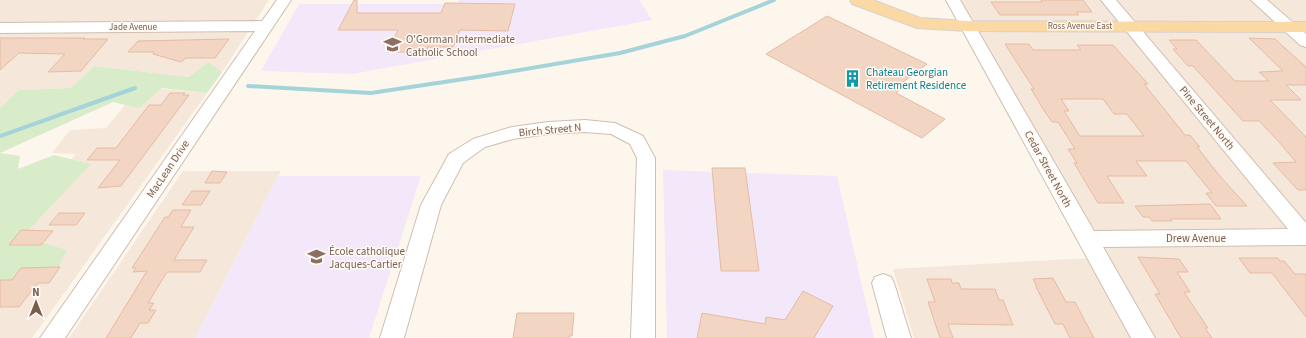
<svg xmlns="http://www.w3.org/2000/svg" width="1306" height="338" viewBox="0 0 1306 338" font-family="'Source Sans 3',sans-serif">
<rect width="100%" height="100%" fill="#fdf6ec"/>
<g fill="#f5e8da">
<polygon points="0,0 269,0 222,72 208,62 189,77 94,66 71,88 19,90 0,108"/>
<polygon points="959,0 1306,0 1306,338 914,338 893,269 1107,257"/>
<polygon points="142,87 207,93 32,338 0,338 0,251 40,204 76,154 52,153 70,130 106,128 125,105"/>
<polygon points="183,171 281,171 195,338 69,338"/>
</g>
<g fill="#f3e8fa">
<polygon points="459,0 639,0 652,20 352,74 261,71 299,4 458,4"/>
<polygon points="663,170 837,176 874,338 667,338"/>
<polygon points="278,176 421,176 369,338 195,338"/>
</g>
<g fill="#d8ecc9">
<polygon points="208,62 222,72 207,93 162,88 139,108 113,102 0,153 0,108 19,90 71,88 94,66 189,77"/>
<polygon points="0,153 20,156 18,169 54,155 91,164 22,237 67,250 57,270 0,289"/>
</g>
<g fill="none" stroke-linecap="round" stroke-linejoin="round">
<g stroke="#a5d3da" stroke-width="4">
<polyline points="248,86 371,93 484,76 620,53 685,36 774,0"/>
<polyline points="0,136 135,88"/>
</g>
</g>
<g fill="#f3d5c3" stroke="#e6bba3" fill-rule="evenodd">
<polygon points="354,0 357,0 357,13 441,13 445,3 515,4 508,31 460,30 453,47 428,47 426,52 387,52 398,30 338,30"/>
<polygon points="1041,0 1083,0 1092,12 1076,12 1079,15 1000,15 991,2 1042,2"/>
<polygon points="827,16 927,64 903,82 907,84 896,93 945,119 922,138 766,54"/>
<polygon points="0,38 85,38 83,39 108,39 81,71 48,72 65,54 19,53 0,70"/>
<polygon points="1249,38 1275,39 1306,67 1306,85 1286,85 1301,100 1270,100 1306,137 1306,190 1298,190 1273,163 1296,162 1279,142 1259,121 1243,121 1193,66 1188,66 1173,49 1177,49 1169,40 1196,40 1235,81 1269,81 1259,72 1283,71"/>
<polygon points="229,39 215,58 186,58 181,62 153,54 154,52 128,52 138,41"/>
<path d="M1005,44h24l4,6h48l-4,-5h36l35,39h-4l41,51h5l10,12h-3l22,28 28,31h-31l-10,-13h6l-26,-32h-50l11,15h-40l17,27h-26l-24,-40h3l-9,-14h7l-17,-27h-6l-7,-10 -14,-23h3zM1061,99h42l11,15h13l17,22h-64l-16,-25h5z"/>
<polygon points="170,93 185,93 183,95 189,95 121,186 98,188 120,160 87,160 97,148 116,148 149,105 161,105"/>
<polygon points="712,168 745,168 759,271 721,271"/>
<polygon points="212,171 227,172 220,183 205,183"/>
<polygon points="192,191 210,191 201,205 182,205"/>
<polygon points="1210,204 1221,219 1170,219 1172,221 1152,221 1149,217 1143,217 1135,206"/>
<polygon points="173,210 191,210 181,227 194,227 174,260 207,260 200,272 167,272 148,303 154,303 149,310 156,310 148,323 140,323 131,338 106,338 147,271 133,272 136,268 132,268 165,217 168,217"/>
<polygon points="59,213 85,213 76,225 49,225"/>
<polygon points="21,230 53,231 41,245 9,245"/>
<polygon points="1138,257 1179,259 1188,272 1177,272 1190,292 1184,292 1208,328 1205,328 1212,338 1181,338 1155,294 1160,294"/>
<polygon points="1239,258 1278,258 1280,261 1284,261 1295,274 1306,274 1306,317 1272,273 1250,273"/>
<polygon points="60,267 49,283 38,283 19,307 0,307 0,280 12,280 21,268"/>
<polygon points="1053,278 1066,302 1075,302 1094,338 1070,338 1063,324 1055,324 1036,287 1037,287 1033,279"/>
<polygon points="927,279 951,279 952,283 959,283 961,289 995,289 999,300 1003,300 1013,325 948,324 953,338 940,338 928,302 935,302"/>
<polygon points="803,291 833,306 814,338 697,338 702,313 765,324 766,317 785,320"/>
<polygon points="517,313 574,313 572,336 569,336 569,338 513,338"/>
</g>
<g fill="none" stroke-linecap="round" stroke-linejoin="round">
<defs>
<g id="minor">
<polygon points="277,0 291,0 65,338 40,338 255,31 0,33 0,23 262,21"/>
<polygon points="946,0 960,0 1094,231 1288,229 1101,0 1116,0 1306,223 1306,245 1103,247 1155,338 1131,338"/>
<polygon points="1251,0 1267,0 1306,34 1306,47 1300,45"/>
<polygon points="585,120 615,123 643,136 655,158 655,338 631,338 637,158 630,144 611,134 585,132 548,134 513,139 485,147 463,163 441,205 404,338 380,338 421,205 449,154 473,139 512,127 548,122"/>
<polygon points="883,274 891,277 894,283 911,338 887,338 872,283 875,277"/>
</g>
<polygon id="major" points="850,0 873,0 920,18 967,21 1306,22 1306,32 967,31 917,28 852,4"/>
</defs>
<use href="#minor" stroke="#d1beb0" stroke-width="2"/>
<use href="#major" stroke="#dad1cd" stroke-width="2"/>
<use href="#minor" fill="#fff" fill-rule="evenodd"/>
<use href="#major" fill="#fbd9a5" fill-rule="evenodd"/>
</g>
<defs>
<symbol id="school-bare" viewBox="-9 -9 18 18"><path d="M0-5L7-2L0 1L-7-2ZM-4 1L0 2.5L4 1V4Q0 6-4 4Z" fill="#8d6e63" stroke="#fffaf3" stroke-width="2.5" paint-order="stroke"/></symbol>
<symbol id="building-bare" viewBox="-9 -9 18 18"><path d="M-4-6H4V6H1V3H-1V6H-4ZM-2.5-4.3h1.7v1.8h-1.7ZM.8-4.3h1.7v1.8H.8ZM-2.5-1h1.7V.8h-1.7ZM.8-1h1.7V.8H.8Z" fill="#0f9aa8" stroke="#fffaf3" stroke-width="2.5" paint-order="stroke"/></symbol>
</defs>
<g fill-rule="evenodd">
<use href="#school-bare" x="380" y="32" width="25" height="25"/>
<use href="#building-bare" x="840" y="66" width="25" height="25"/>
<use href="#school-bare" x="304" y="244" width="25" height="25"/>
</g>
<g text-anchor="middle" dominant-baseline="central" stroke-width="3" stroke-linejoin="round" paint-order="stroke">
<g font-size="9" fill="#7a5c4d" stroke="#fffaf3">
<text x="1080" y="26">Ross Avenue East</text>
<text x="133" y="27">Jade Avenue</text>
</g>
<g font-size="11" fill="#785e54" stroke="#fffaf3" text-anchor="start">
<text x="406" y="39">O'Gorman Intermediate<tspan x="406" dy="13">Catholic School</tspan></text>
<text x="329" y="251">École catholique<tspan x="329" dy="13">Jacques-Cartier</tspan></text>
</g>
<g font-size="11" fill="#0d838f" stroke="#fffaf3" text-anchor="start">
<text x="866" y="72">Chateau Georgian<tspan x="866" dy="13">Retirement Residence</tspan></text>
</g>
<g font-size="11" fill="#7a5c4d" stroke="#fffaf3">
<text transform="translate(1207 118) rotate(50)">Pine Street North</text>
<text transform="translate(550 130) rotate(-5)">Birch Street N</text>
<text transform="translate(168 169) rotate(-56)">MacLean Drive</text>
<text transform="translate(1048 169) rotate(61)">Cedar Street North</text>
<text x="1196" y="238">Drew Avenue</text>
</g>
</g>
<g transform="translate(36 302)" stroke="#fffaf3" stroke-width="3" paint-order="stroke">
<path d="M0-3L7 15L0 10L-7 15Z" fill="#7a5c4d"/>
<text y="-6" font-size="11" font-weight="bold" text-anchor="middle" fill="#7a5c4d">N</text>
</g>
</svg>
